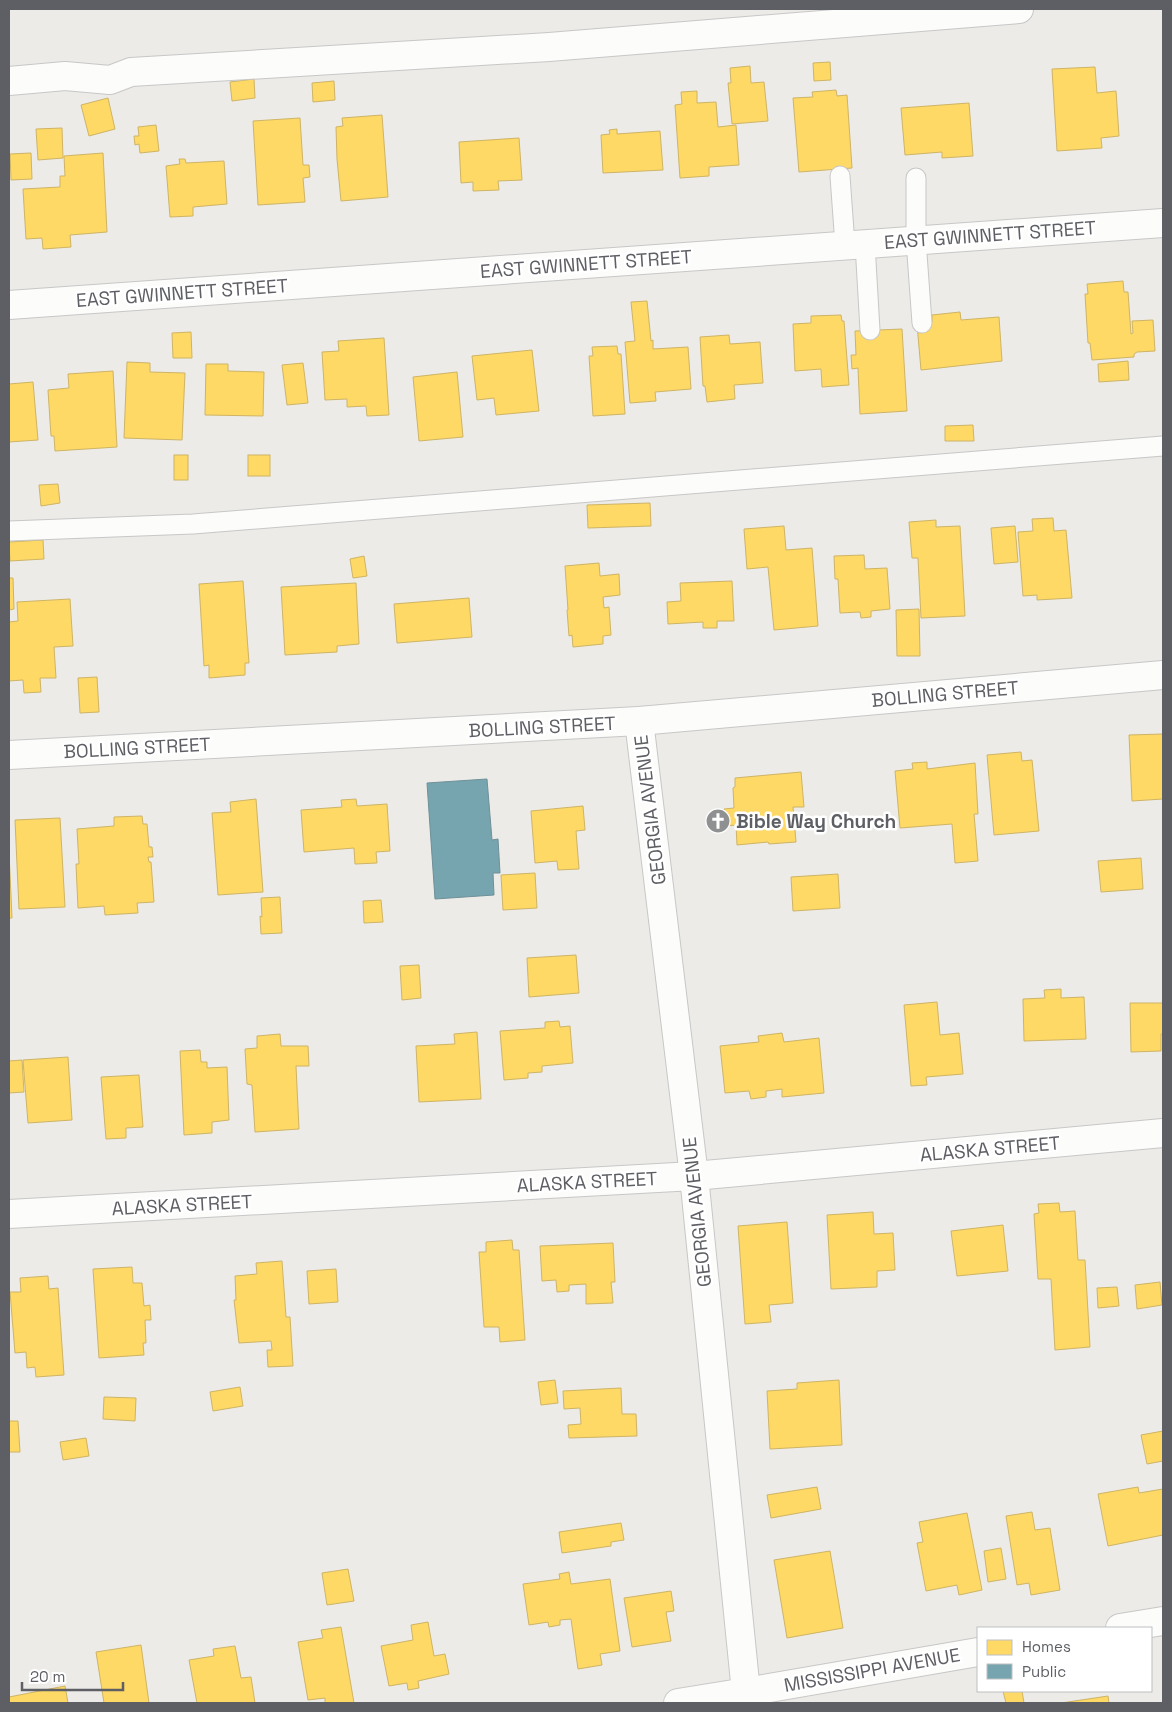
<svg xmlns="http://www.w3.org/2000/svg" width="1172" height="1712" viewBox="0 0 1172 1712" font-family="'Space Grotesk',sans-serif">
<rect width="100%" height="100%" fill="#ecebe7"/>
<g fill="#ffd966" stroke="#ceb465">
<polygon points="830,62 831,80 814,81 813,63"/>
<polygon points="750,66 751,83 764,82 768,121 732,124 728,83 731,83 730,68"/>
<polygon points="1095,67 1097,93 1116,91 1119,136 1101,138 1102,148 1057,151 1052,69"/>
<polygon points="254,79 255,98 232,101 230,82"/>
<polygon points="334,81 335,100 313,102 312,83"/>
<polygon points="836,90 837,96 847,95 852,168 799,172 793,98 813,97 812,92"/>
<polygon points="697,91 697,103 716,102 718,127 736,125 739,165 709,167 709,176 680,178 675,105 682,104 681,92"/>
<polygon points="108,98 115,129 89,136 81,105"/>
<polygon points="969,103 973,156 942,158 942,152 905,155 901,108"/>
<polygon points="382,115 388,197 341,201 337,159 336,127 343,126 342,118"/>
<polygon points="300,118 303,165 309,165 310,177 303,178 305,202 258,205 253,121"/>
<polygon points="156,125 159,151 140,153 139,144 135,145 134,136 139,136 138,127"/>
<polygon points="62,128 63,158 38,160 36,129"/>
<polygon points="617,129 617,134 660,131 663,170 603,173 601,135 610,134 609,130"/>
<polygon points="519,138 522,180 498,181 499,190 473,191 473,182 461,183 459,142"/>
<polygon points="31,153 32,179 11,180 10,154"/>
<polygon points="103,153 107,232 70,235 71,247 43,249 42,238 26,239 23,189 60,187 60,176 65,176 64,156"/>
<polygon points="179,159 185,159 186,163 224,161 227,204 193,207 193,216 170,217 166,166 180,164"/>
<polygon points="1123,281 1124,292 1128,292 1131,334 1133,333 1132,321 1153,320 1155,351 1137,352 1134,354 1134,357 1092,360 1090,343 1088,343 1085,294 1088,294 1087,284"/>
<polygon points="647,301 651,341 653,340 653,349 688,347 691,389 655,392 656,401 630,403 625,342 635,341 631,302"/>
<polygon points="960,312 961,320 999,317 1002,361 921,370 917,324 932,322 932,315"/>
<polygon points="841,315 842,321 844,321 849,385 822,387 821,369 795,371 793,324 811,323 811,316"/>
<polygon points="902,329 907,411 860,414 858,368 852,369 851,355 856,355 855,331"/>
<polygon points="191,332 192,358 173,358 172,333"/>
<polygon points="729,335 730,344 760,342 763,383 734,385 735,399 707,402 705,386 703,386 700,337"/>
<polygon points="384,338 389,415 367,416 366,406 347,407 347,399 325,400 322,352 339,351 338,341"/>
<polygon points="617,346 618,354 621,354 625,414 593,416 589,356 593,356 592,347"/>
<polygon points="532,350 539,411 496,415 494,398 477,400 472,356"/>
<polygon points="1128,361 1129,380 1099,382 1098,364"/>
<polygon points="127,362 150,363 150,372 185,373 182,440 124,438"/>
<polygon points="303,363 308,403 287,405 282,365"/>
<polygon points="206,364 228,364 228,371 264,372 263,416 205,415"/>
<polygon points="113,371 117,447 55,451 54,436 51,436 48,390 69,388 68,374"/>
<polygon points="457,372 463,437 419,441 413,377"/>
<polygon points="33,382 38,440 9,442 9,384"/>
<polygon points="973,425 974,441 945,441 945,426"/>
<rect x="174" y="455" width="14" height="25"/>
<rect x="248" y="455" width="22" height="21"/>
<polygon points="58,484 60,503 41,506 39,485"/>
<polygon points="650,503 651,526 588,528 587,505"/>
<polygon points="1053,518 1054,531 1066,530 1072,598 1037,600 1037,595 1023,596 1018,532 1033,531 1032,519"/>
<polygon points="936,520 936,527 960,526 965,616 921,618 918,558 912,558 909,522"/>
<polygon points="784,526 786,550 812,548 818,626 774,630 768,567 747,569 744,529"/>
<polygon points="1015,526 1018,562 994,564 991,528"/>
<polygon points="43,540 44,559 10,561 9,542"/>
<polygon points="864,555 865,569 887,568 890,609 871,611 871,617 861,618 860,612 840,613 838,579 835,579 834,556"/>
<polygon points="364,556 367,576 353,578 350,559"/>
<polygon points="599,563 600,576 619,574 620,595 603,597 604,608 609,607 611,635 603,636 603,644 573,647 572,635 569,636 567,610 568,610 565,566"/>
<polygon points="9,578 13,578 14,609 9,610"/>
<polygon points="243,581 249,663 245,663 245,675 209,678 209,665 204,666 199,584"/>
<polygon points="732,581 734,621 717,621 717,628 703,628 703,622 668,624 667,602 681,601 680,583"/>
<polygon points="356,583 359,644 337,646 337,652 285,655 281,587"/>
<polygon points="469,598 472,637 397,643 394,604"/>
<polygon points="70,599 73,646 54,647 56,678 40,678 41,692 24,693 23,680 9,681 9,622 18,621 17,602"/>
<polygon points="919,609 920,656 897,656 896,610"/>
<polygon points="97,677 99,712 80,713 78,678"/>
<polygon points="1163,734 1163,799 1132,801 1129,735"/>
<polygon points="1021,752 1022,761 1032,760 1039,831 994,835 987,755"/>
<polygon points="927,762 927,769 975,763 978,814 974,814 978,861 955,863 952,824 900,828 895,771 913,769 912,763"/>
<polygon points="801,772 804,807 793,807 796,842 769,844 768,842 737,845 736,825 725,826 724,809 734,808 733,788 735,787 735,778"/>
<polygon points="256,799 263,892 218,895 212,813 231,812 230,802"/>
<polygon points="356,799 357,806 387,804 390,851 376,852 377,863 355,864 354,848 304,852 301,810 342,807 341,800"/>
<polygon points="583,806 585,830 576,831 579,869 558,870 557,861 535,863 531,811"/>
<polygon points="142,816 143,824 147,824 149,847 152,847 153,857 148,857 149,862 151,862 154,902 137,903 138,913 105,915 104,906 78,908 76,864 79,864 77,829 114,826 114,817"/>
<polygon points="60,818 65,907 19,909 15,820"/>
<polygon points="9,852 12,918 9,918"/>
<polygon points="1141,858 1143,889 1101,892 1098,861"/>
<polygon points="535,873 537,908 503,910 501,875"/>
<polygon points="838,874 840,908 793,911 791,877"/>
<polygon points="280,897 282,933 261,934 260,916 262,917 261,898"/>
<polygon points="381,900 383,922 364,923 363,901"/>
<polygon points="576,955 579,993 529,997 527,958"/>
<polygon points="419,965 421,998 402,1000 400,966"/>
<polygon points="1061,989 1061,998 1084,997 1086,1039 1024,1041 1023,999 1045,998 1044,990"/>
<polygon points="937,1002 940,1035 959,1033 963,1074 926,1077 927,1085 911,1086 904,1005"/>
<polygon points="1130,1003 1163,1003 1163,1034 1161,1034 1161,1051 1131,1052"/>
<polygon points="559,1021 560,1027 570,1026 573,1063 542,1066 542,1072 528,1073 528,1078 504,1080 500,1031 545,1028 545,1022"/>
<polygon points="477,1032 481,1099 419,1102 416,1046 455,1044 454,1034"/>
<polygon points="782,1033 784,1042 819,1038 824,1093 782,1097 782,1089 766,1091 766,1097 751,1099 749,1091 725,1093 720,1046 759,1042 758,1036"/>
<polygon points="280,1034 281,1046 308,1046 309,1066 296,1066 299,1129 255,1132 252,1085 247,1084 245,1049 257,1048 257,1036"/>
<polygon points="200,1050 201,1062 207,1062 207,1068 227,1067 229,1120 212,1122 212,1133 184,1135 180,1051"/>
<polygon points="68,1057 72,1120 28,1123 23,1060"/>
<polygon points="22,1060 24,1092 9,1093 9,1061"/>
<polygon points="139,1075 143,1127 126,1128 126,1138 106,1139 101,1077"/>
<polygon points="1059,1203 1060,1212 1075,1211 1078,1260 1085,1260 1090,1347 1055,1350 1051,1279 1038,1279 1034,1214 1039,1213 1038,1204"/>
<polygon points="873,1212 874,1234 893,1233 895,1270 877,1271 877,1287 831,1289 827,1215"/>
<polygon points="787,1222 793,1303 769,1305 771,1322 745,1324 738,1226"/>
<polygon points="1003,1225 1008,1271 957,1276 951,1231"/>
<polygon points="512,1240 513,1250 519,1250 525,1340 500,1342 499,1327 484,1327 479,1252 486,1252 486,1242"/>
<polygon points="613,1243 615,1282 611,1282 613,1303 586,1304 586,1284 569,1285 569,1291 557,1292 556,1280 542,1281 540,1246"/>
<polygon points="282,1261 286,1317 290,1317 293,1366 268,1367 267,1350 272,1350 271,1341 239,1343 234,1300 236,1300 235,1276 257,1274 256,1263"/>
<polygon points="132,1267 133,1283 142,1283 144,1306 150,1305 151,1320 145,1320 146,1343 143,1343 144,1355 99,1358 93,1269"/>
<polygon points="336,1269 338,1302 309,1304 307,1271"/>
<polygon points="48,1276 49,1289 58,1288 64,1375 36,1377 35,1367 27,1368 26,1352 15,1353 10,1292 21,1292 20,1278"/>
<polygon points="1160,1282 1162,1305 1137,1309 1135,1285"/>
<polygon points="1117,1287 1119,1306 1098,1308 1097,1288"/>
<polygon points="555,1380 558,1403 541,1405 538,1382"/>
<polygon points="839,1380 842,1445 770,1449 767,1391 797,1389 797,1383"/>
<polygon points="240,1387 243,1406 213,1411 210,1392"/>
<polygon points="621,1388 622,1414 636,1414 637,1436 569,1438 568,1425 581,1424 580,1408 564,1409 563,1391"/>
<polygon points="104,1397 136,1398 135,1421 103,1419"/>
<polygon points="9,1421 18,1421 20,1452 9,1452"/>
<polygon points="1163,1431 1163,1461 1147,1464 1141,1435"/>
<polygon points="86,1438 89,1456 63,1460 60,1442"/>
<polygon points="817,1487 821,1509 771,1518 767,1495"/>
<polygon points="1138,1487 1139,1493 1163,1489 1163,1535 1108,1546 1098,1494"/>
<polygon points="1032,1512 1035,1530 1050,1528 1060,1590 1031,1595 1029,1583 1017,1585 1006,1516"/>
<polygon points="967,1513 982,1590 959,1595 957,1585 926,1591 917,1543 923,1542 919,1522"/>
<polygon points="621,1523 624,1540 611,1542 611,1546 562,1553 559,1532"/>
<polygon points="1001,1548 1006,1579 988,1582 984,1551"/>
<polygon points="830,1551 843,1628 787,1638 774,1560"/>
<polygon points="348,1569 354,1601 327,1605 322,1573"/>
<polygon points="569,1572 571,1584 610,1579 620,1651 600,1654 602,1665 578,1669 571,1619 560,1620 560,1625 549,1627 548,1622 529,1625 523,1584 560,1579 559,1574"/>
<polygon points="671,1591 674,1611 666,1612 671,1641 632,1647 624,1598"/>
<polygon points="428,1622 434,1656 445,1654 449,1674 418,1681 419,1688 408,1690 407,1683 389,1686 381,1646 413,1640 411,1625"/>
<polygon points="341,1627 354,1703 325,1703 325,1698 308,1700 298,1642 323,1638 321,1630"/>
<polygon points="141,1645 149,1703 104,1703 96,1652"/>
<polygon points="235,1646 241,1678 251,1677 255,1703 197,1703 189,1660 214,1656 213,1649"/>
<polygon points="65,1686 68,1703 9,1703 9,1697"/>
<polygon points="1003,1691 1022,1691 1024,1703 1006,1703"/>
<polygon points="1108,1696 1109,1703 1061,1703"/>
</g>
<polygon fill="#76a5af" stroke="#6e9098" points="487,779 492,840 498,839 500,873 493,873 494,895 435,899 427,783"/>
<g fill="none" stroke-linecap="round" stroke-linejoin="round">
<defs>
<g id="lane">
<polyline points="840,176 845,245"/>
<polyline points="916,178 916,240 922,323"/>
<polyline points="865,244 870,330"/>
<polyline points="9,531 193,524 1163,446"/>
</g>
<g id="street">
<polyline points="9,81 65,76 110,80 131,72 549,47 1019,9"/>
<polyline points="9,305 1163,223"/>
<polyline points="639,721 694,1176 746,1692 978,1652"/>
<polyline points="9,755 639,721 1163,675"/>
<polyline points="9,1214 694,1176 1163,1133"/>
<polyline points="1120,1628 1163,1621"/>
</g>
<polyline id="secondary" points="678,1703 746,1692 748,1703"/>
</defs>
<use href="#lane" stroke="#c8c7c7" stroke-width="21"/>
<use href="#street" stroke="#c8c7c7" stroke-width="30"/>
<use href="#secondary" stroke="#c8c9c9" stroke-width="30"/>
<use href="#lane" stroke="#fcfcfb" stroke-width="19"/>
<use href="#street" stroke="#fcfcfb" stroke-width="28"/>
<use href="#secondary" stroke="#fcfcfb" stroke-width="28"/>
</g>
<defs>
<symbol id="church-disc" viewBox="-11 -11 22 22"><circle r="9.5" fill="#8f9092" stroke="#fff"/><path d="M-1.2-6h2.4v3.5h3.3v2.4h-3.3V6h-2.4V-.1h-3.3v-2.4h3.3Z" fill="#fff"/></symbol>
</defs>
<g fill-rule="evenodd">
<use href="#church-disc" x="704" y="807" width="28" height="28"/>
</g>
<g text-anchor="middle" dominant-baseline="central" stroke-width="5" stroke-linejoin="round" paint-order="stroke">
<g font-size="19" fill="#5d5f64" stroke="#fff">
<text transform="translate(990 235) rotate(-4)">EAST GWINNETT STREET</text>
<text transform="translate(586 264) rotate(-4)">EAST GWINNETT STREET</text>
<text transform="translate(182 293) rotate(-4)">EAST GWINNETT STREET</text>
<text transform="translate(945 694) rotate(-5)">BOLLING STREET</text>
<text transform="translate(542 727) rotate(-3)">BOLLING STREET</text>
<text transform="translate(137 748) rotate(-3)">BOLLING STREET</text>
<text transform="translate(650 810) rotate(-97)">GEORGIA AVENUE</text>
<text transform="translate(990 1149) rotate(-5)">ALASKA STREET</text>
<text transform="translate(587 1182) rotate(-3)">ALASKA STREET</text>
<text transform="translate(182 1205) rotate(-3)">ALASKA STREET</text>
<text transform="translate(697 1212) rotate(-96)">GEORGIA AVENUE</text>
<text transform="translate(872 1670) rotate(-10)">MISSISSIPPI AVENUE</text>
</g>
<g font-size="19" font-weight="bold" fill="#5d5f64" stroke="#fff" text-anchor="start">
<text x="736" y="821">Bible Way Church</text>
</g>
</g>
<rect width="1172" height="1712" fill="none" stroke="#5d5f64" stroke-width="20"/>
<rect x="977" y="1627" width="175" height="65" fill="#ffffff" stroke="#bebfc1"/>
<rect x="987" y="1640" width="25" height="15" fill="#ffd966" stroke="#bebfc1"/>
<text x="1022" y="1652" font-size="15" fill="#5d5f64">Homes</text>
<rect x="987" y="1664" width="25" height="15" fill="#76a5af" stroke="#bebfc1"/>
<text x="1022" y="1677" font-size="15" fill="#5d5f64">Public</text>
<path d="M22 1682v8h101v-8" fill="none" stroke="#5d5f64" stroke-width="2.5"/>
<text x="30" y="1682" font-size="15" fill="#5d5f64" stroke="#ffffff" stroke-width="4" paint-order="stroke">20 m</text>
</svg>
